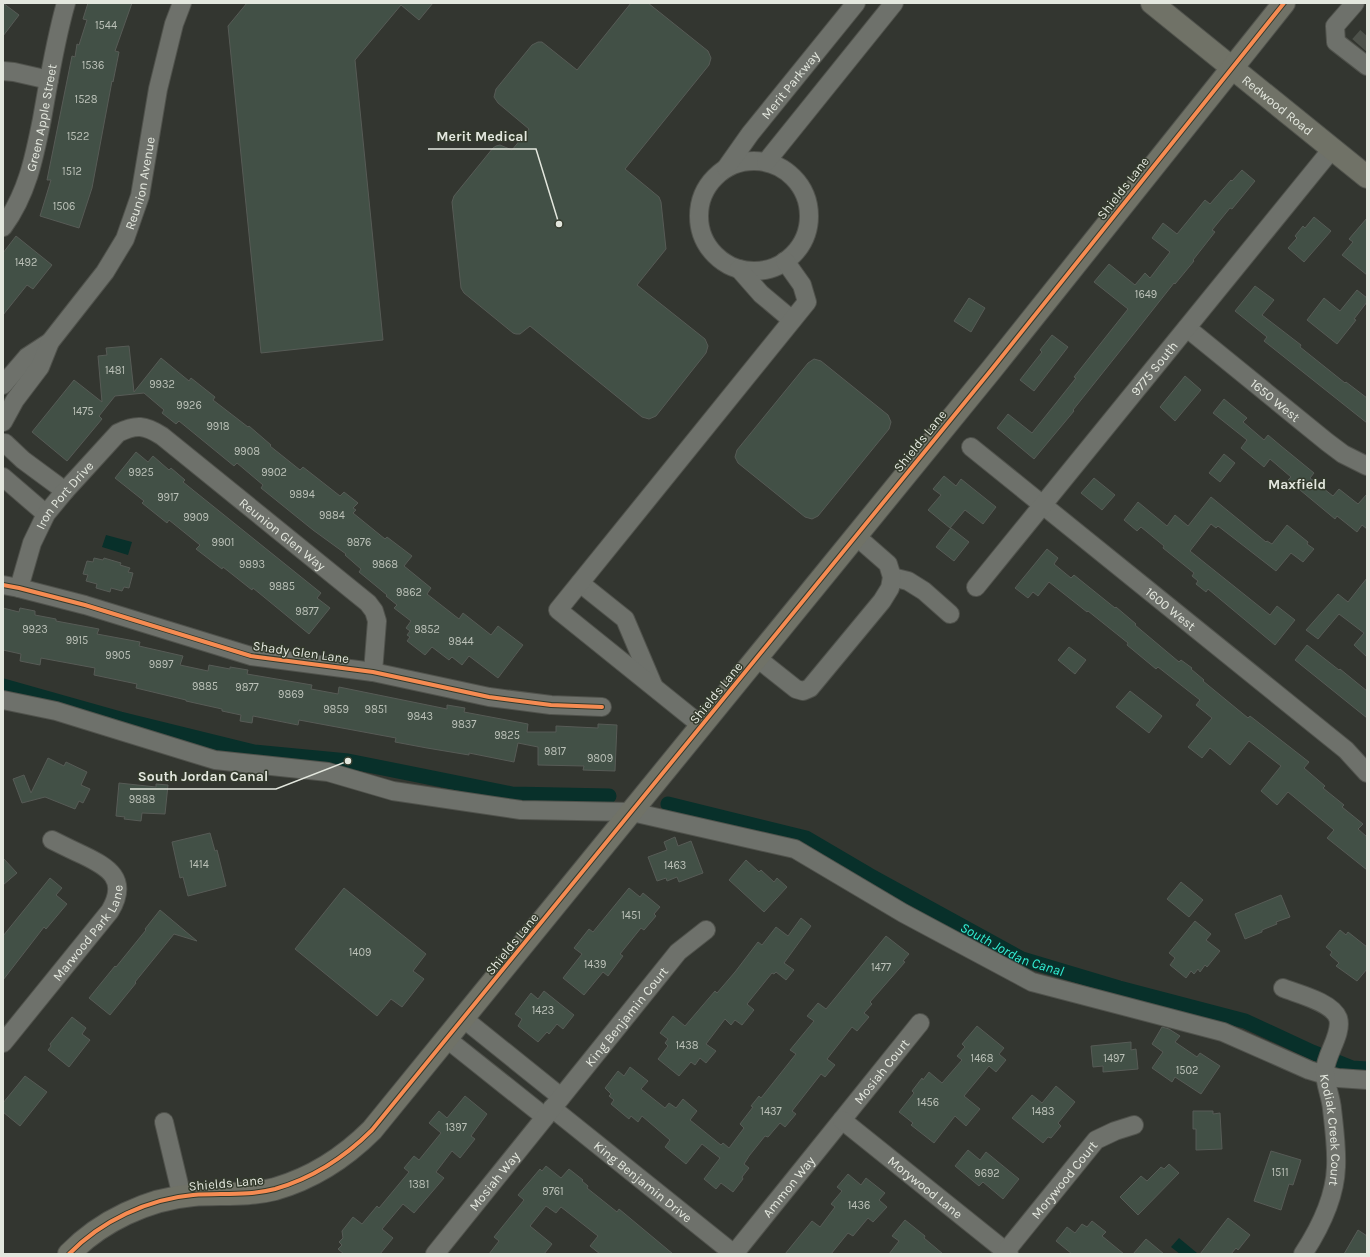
<svg xmlns="http://www.w3.org/2000/svg" width="1370" height="1257" viewBox="0 0 1370 1257" font-family="Karla,sans-serif">
<rect width="100%" height="100%" fill="#333630"/>
<g fill="#08302a">
<polygon points="106,535 132,542 128,555 102,547"/>
<polygon points="1179,1238 1197,1253 1197,1254 1180,1254 1171,1247"/>
</g>
<g fill="none" stroke-linecap="round" stroke-linejoin="round">
<g stroke="#08302a" stroke-width="15">
<polyline points="3,686 120,719 254,752 348,761 512,794 609,796"/>
<path id="s1" d="M668,804l138,34 63,37 153,84 97,29 126,33 67,31 40,16 15,1"/>
</g>
</g>
<g fill="#425046" stroke="#575b56">
<polygon points="3,3 19,15 3,36"/>
<polygon points="88,3 132,3 115,51 119,52 113,82 112,81 92,188 79,228 40,216 51,180 47,180 72,56 75,57 77,44 79,45 87,20 83,19"/>
<polygon points="247,3 433,3 419,20 401,5 355,60 383,340 261,353 228,26"/>
<polygon points="631,3 648,3 708,51 711,58 709,65 625,169 659,197 661,202 666,249 637,285 705,339 708,346 706,353 656,416 649,419 642,417 530,326 520,334 516,334 513,333 464,293 461,288 452,202 454,196 493,148 496,146 500,145 512,150 529,129 498,103 494,97 496,89 532,45 538,42 542,42 577,70"/>
<polygon points="1242,170 1255,181 1232,209 1230,208 1212,230 1215,232 1193,260 1194,261 1175,284 1174,283 1140,326 1073,410 1074,411 1034,459 997,428 1008,414 1032,433 1076,378 1074,377 1128,309 1094,282 1109,264 1135,285 1145,273 1150,278 1170,252 1152,238 1163,223 1177,234 1205,200 1210,204 1231,180 1232,181"/>
<polygon points="1314,217 1331,231 1304,262 1288,248 1297,238 1295,236 1303,226 1305,228"/>
<polygon points="1367,218 1367,275 1342,255 1353,242 1349,239"/>
<polygon points="16,236 52,265 33,289 27,285 3,315 3,253"/>
<polygon points="1255,286 1274,300 1262,315 1301,345 1300,347 1345,383 1346,382 1367,398 1367,423 1264,341 1267,337 1235,311"/>
<polygon points="1357,290 1367,298 1367,302 1354,319 1356,320 1337,344 1307,320 1324,298 1340,311"/>
<polygon points="969,298 985,308 971,332 954,321"/>
<polygon points="1052,335 1068,347 1034,391 1020,380 1042,352 1040,350"/>
<polygon points="129,346 134,392 161,358 189,381 191,378 215,397 213,400 248,427 249,426 271,445 270,446 300,470 303,467 340,496 344,492 358,503 353,508 356,510 353,513 385,539 387,537 412,556 404,566 431,588 427,594 459,619 463,613 491,635 498,626 523,645 498,678 469,656 462,665 452,657 449,660 432,647 425,655 407,641 410,637 407,635 410,631 406,628 411,621 394,608 397,605 386,596 387,595 359,572 361,569 345,555 346,554 313,530 261,488 263,485 237,463 234,466 179,421 176,424 162,413 164,410 144,393 115,396 99,416 102,419 67,461 32,432 74,380 102,402 98,356 107,355 106,348"/>
<polygon points="814,359 821,361 888,415 891,422 889,429 818,516 812,519 805,517 738,463 735,457 737,450 808,363"/>
<polygon points="1185,376 1201,390 1175,421 1160,407"/>
<polygon points="1224,399 1247,418 1243,422 1264,440 1268,435 1281,446 1314,473 1310,478 1333,496 1339,489 1358,504 1367,494 1367,529 1362,525 1357,532 1337,516 1335,519 1288,480 1291,477 1270,459 1264,467 1241,448 1247,440 1213,413"/>
<polygon points="136,452 148,462 153,456 169,470 171,468 185,480 183,482 321,593 317,598 330,608 309,634 253,588 252,590 223,567 222,569 196,549 200,545 169,520 167,523 142,503 144,501 115,478"/>
<polygon points="1224,454 1235,463 1220,482 1209,473"/>
<polygon points="944,476 956,486 961,479 996,507 983,524 965,510 950,528 928,510 941,495 933,489"/>
<polygon points="1094,478 1115,495 1102,510 1081,493"/>
<polygon points="1211,497 1266,542 1267,541 1272,544 1287,525 1308,542 1307,544 1314,549 1303,562 1291,553 1276,571 1218,526 1216,528 1211,524 1190,551 1270,615 1277,606 1295,620 1275,645 1208,589 1206,592 1196,584 1198,581 1192,576 1194,573 1163,548 1164,546 1141,527 1137,531 1124,520 1138,502 1167,526 1175,515 1188,526"/>
<polygon points="951,528 969,542 954,561 936,547"/>
<polygon points="1047,549 1058,558 1054,564 1071,578 1074,575 1115,608 1116,607 1136,624 1135,625 1179,662 1181,660 1192,668 1191,669 1204,680 1203,681 1248,718 1250,716 1309,762 1304,768 1325,786 1323,788 1344,805 1342,807 1363,824 1358,829 1367,837 1367,870 1327,838 1334,830 1288,792 1277,805 1261,791 1281,766 1249,741 1230,765 1210,748 1202,758 1188,747 1212,718 1196,705 1200,700 1158,667 1156,669 1127,645 1128,643 1088,611 1087,612 1049,582 1038,596 1033,592 1028,598 1015,588"/>
<polygon points="94,558 103,560 104,558 121,563 120,565 130,568 128,572 133,573 129,588 124,587 122,591 111,588 110,592 96,588 97,584 86,581 88,575 83,574 87,561 93,562"/>
<polygon points="1367,578 1367,657 1354,645 1364,633 1339,614 1318,639 1306,630 1338,594 1348,602"/>
<polygon points="3,608 19,612 20,608 35,611 35,615 56,619 56,621 99,629 97,634 140,642 139,646 183,656 180,665 208,671 209,665 230,669 230,667 248,670 247,674 312,685 311,689 338,694 339,687 447,709 447,705 465,708 464,712 528,724 527,732 556,732 556,726 598,728 598,724 617,725 615,771 583,770 584,766 538,765 538,747 518,743 514,762 469,753 469,755 427,748 395,742 396,738 299,720 298,725 253,716 252,723 240,721 241,715 222,711 222,709 186,701 186,700 136,688 137,684 94,675 95,668 41,658 40,665 20,661 21,654 3,650"/>
<polygon points="1307,645 1339,670 1340,669 1367,691 1367,718 1295,660"/>
<polygon points="1069,647 1086,660 1075,674 1058,660"/>
<polygon points="1130,691 1162,716 1149,733 1116,707"/>
<polygon points="48,758 64,766 66,762 87,772 81,785 90,789 83,803 79,801 75,809 45,797 22,803 13,779 24,775 31,793"/>
<polygon points="119,783 156,787 156,784 168,785 165,814 142,813 141,821 124,819 125,817 116,816"/>
<polygon points="210,833 215,851 217,850 226,886 188,896 183,877 180,878 172,842"/>
<polygon points="675,837 678,846 691,841 703,873 679,882 677,877 667,881 666,878 657,881 648,857 667,850 664,842"/>
<polygon points="3,858 17,873 3,885"/>
<polygon points="746,860 759,872 761,870 774,882 777,878 787,887 764,912 729,880"/>
<polygon points="50,878 62,888 56,895 67,904 46,929 44,927 3,980 3,936"/>
<polygon points="1181,882 1203,900 1189,917 1167,899"/>
<polygon points="344,888 426,954 413,971 424,979 402,1007 391,999 377,1016 295,949"/>
<polygon points="629,888 640,897 643,893 660,907 654,914 656,916 644,930 641,928 620,954 623,956 608,976 603,972 584,995 563,978 582,954 574,948 589,929 593,932"/>
<polygon points="1281,895 1290,917 1276,922 1277,924 1262,930 1262,932 1245,939 1235,914"/>
<polygon points="160,910 197,941 174,934 135,982 136,983 110,1015 89,998 115,966 116,967 146,930 145,929"/>
<polygon points="801,918 811,926 784,963 794,970 786,980 776,972 774,974 772,973 747,1004 754,1010 742,1025 735,1020 731,1025 725,1019 706,1044 716,1051 706,1063 700,1058 695,1065 691,1062 679,1076 658,1059 668,1046 665,1043 668,1039 660,1033 673,1016 685,1026 715,991 717,993 735,972 758,942 762,945 776,927 788,936"/>
<polygon points="1195,921 1211,934 1206,940 1220,951 1207,967 1205,965 1200,972 1198,969 1194,974 1191,971 1186,978 1170,965 1175,958 1169,953"/>
<polygon points="1340,930 1346,935 1348,932 1367,947 1367,969 1357,981 1336,966 1339,963 1330,955 1332,952 1326,947"/>
<polygon points="886,936 909,954 903,961 905,962 870,1002 872,1004 864,1013 869,1017 857,1031 852,1027 827,1059 835,1065 825,1077 821,1074 792,1111 796,1114 785,1127 780,1123 768,1137 765,1136 749,1156 744,1164 749,1168 742,1177 743,1179 733,1192 721,1183 716,1189 704,1179 720,1158 702,1144 686,1164 665,1147 670,1140 642,1116 638,1122 631,1116 629,1119 611,1104 614,1100 609,1096 611,1094 605,1088 618,1071 624,1076 630,1067 648,1081 641,1089 665,1108 669,1103 676,1108 683,1099 697,1111 690,1120 721,1145 723,1143 729,1148 744,1128 740,1124 753,1107 751,1106 759,1096 761,1098 796,1054 790,1050 814,1021 807,1016 818,1003 826,1009"/>
<polygon points="544,991 574,1015 563,1029 557,1024 549,1034 547,1032 538,1042 518,1026 522,1019 515,1014 531,993 538,999"/>
<polygon points="72,1017 86,1028 82,1034 90,1040 69,1067 48,1050 51,1046 50,1044"/>
<polygon points="977,1026 1004,1048 999,1054 1006,1060 996,1072 989,1066 964,1096 980,1109 966,1126 955,1116 934,1143 911,1125 913,1123 899,1112 914,1093 912,1091 922,1078 923,1080 929,1072 942,1083 962,1060 957,1056 965,1047 962,1044"/>
<polygon points="1162,1027 1169,1029 1180,1036 1175,1042 1197,1057 1200,1053 1220,1066 1201,1094 1175,1077 1172,1082 1152,1068 1163,1052 1152,1044"/>
<polygon points="1131,1042 1131,1050 1136,1049 1138,1069 1103,1072 1103,1066 1093,1067 1091,1046"/>
<polygon points="25,1076 47,1092 20,1126 3,1112 3,1103"/>
<polygon points="1056,1086 1075,1102 1058,1123 1061,1126 1051,1138 1048,1137 1043,1143 1012,1118 1032,1095 1042,1103"/>
<polygon points="465,1096 487,1114 471,1136 475,1139 460,1158 452,1151 436,1172 444,1178 414,1213 403,1204 382,1229 393,1238 380,1254 344,1254 338,1249 342,1245 339,1242 343,1238 342,1231 353,1217 362,1224 377,1206 379,1208 409,1172 404,1168 414,1156 419,1160 441,1133 429,1123 439,1111 447,1118"/>
<polygon points="1193,1111 1213,1111 1213,1114 1220,1113 1222,1149 1196,1150 1196,1129 1193,1129"/>
<polygon points="968,1150 980,1160 986,1152 1019,1179 1003,1199 983,1182 979,1186 955,1166"/>
<polygon points="1271,1151 1301,1160 1293,1185 1289,1184 1281,1210 1254,1201"/>
<polygon points="1169,1164 1179,1173 1138,1215 1120,1197 1141,1176 1147,1181 1161,1167 1164,1169"/>
<polygon points="546,1166 561,1178 569,1169 583,1180 582,1181 588,1186 587,1188 617,1212 619,1209 673,1254 600,1254 590,1246 598,1236 561,1207 556,1213 546,1206 530,1226 552,1244 544,1254 489,1254 499,1241 494,1237 524,1200 518,1195 540,1169 542,1171"/>
<polygon points="848,1174 861,1185 866,1178 885,1193 879,1200 887,1207 873,1222 868,1218 853,1236 848,1233 831,1254 785,1254 812,1221 820,1227 835,1207 831,1204 842,1191 837,1187"/>
<polygon points="1228,1218 1250,1235 1238,1250 1236,1248 1231,1254 1200,1254"/>
<polygon points="905,1220 925,1236 924,1238 943,1254 889,1254 899,1241 892,1236"/>
<polygon points="1092,1221 1106,1232 1102,1236 1124,1254 1072,1254 1056,1241 1067,1227 1075,1233 1082,1224 1087,1227"/>
<polygon points="1358,1230 1367,1236 1367,1254 1344,1254"/>
<polygon points="1146,1239 1164,1254 1133,1254"/>
</g>
<g fill="none" stroke-linecap="round" stroke-linejoin="round">
<polyline stroke="#4d514a" stroke-width="18" stroke-dasharray="18 9" stroke-linecap="butt" points="1359,45 1367,36"/>
<defs>
<g id="minor">
<polyline points="1355,3 1335,26 1336,42 1367,66"/>
<polyline points="3,71 14,72 49,80"/>
<circle cx="754" cy="216" r="55"/>
<polyline points="766,162 894,3"/>
<path id="s2" d="M726,168l24,-34 106,-131"/>
<path id="s3" d="M3,227c24,-33 31,-68 39,-108 7,-39 13,-78 24,-116"/>
<polyline points="739,269 761,294 792,320"/>
<path id="s4" d="M1187,328l140,114 16,12 24,12"/>
<polyline points="3,385 27,357 50,342"/>
<path id="s5" d="M3,422l12,-22 25,-33 10,-25 55,-70 20,-33 15,-43 18,-107 16,-65 8,-21"/>
<polyline points="5,443 23,460 65,491"/>
<path id="s6" d="M971,447l375,303 21,23"/>
<polyline points="3,477 46,514"/>
<polyline points="892,577 908,581 924,591 950,614"/>
<polyline points="580,583 625,619 653,685"/>
<polyline points="3,585 19,588 85,605 251,656 373,672 489,697 551,705 602,707"/>
<path id="s7" d="M976,587l356,-438"/>
<path id="s8" d="M19,588l13,-45 14,-29 19,-23 53,-58c18,-9 27,-8 44,3l206,167 6,8 3,10 -4,51"/>
<polyline points="757,658 796,689 803,691 810,688 882,601 890,588 892,577 888,564 856,536"/>
<polyline points="3,700 56,711 215,760 328,772 393,791 521,810 632,812 795,849 903,913 1032,982 1223,1032 1309,1070 1325,1075 1338,1078 1367,1080"/>
<polyline points="702,726 558,610 807,302 802,285 785,261"/>
<path id="s9" d="M1283,988c15,6 49,14 55,30 5,15 -12,36 -13,52 -1,12 6,26 7,39 2,18 5,39 4,58 -1,31 -16,61 -33,87"/>
<polyline points="464,1019 561,1097"/>
<polyline points="447,1039 545,1117"/>
<path id="s10" d="M3,1043l107,-132c19,-32 -2,-44 -27,-56 -11,-5 -21,-10 -31,-15"/>
<path id="s11" d="M552,1108l182,146 186,-231"/>
<path id="s12" d="M842,1120l167,134"/>
<polyline points="164,1122 182,1197"/>
<path id="s13" d="M1006,1251l90,-111 19,-9 19,-6"/>
<path id="s14" d="M435,1254l243,-302 28,-22"/>
</g>
<g id="major">
<path id="s15" d="M1152,3l215,174"/>
<path d="M69,1254c32,-33 79,-55 124,-59 28,-2 55,1 82,-6 38,-11 69,-31 97,-59l620,-761 292,-366"/>
</g>
</defs>
<use href="#minor" stroke="#50524c" stroke-width="20"/>
<use href="#major" stroke="#50524c" stroke-width="24"/>
<use href="#minor" stroke="#6e716b" stroke-width="18"/>
<use href="#major" stroke="#707267" stroke-width="22"/>
<defs>
<g id="cycleway">
<polyline points="3,585 19,588 85,605 251,656 373,672 489,697 551,705 602,707"/>
<path d="M69,1254c32,-33 79,-55 124,-59 28,-2 55,1 82,-6 38,-11 69,-31 97,-59l620,-761 292,-366"/>
</g>
</defs>
<use href="#cycleway" stroke="#333a2c" stroke-width="6"/>
<use href="#cycleway" stroke="#f68b52" stroke-width="4"/>
</g>
<g text-anchor="middle" dominant-baseline="central" stroke-width="3" stroke-linejoin="round" paint-order="stroke">
<g font-size="11" fill="#bbc1b8">
<text x="106" y="25">1544</text>
<text x="93" y="65">1536</text>
<text x="86" y="99">1528</text>
<text x="78" y="136">1522</text>
<text x="72" y="171">1512</text>
<text x="64" y="206">1506</text>
<text x="26" y="262">1492</text>
<text x="1146" y="294">1649</text>
<text x="115" y="370">1481</text>
<text x="162" y="384">9932</text>
<text x="189" y="405">9926</text>
<text x="83" y="411">1475</text>
<text x="218" y="426">9918</text>
<text x="247" y="451">9908</text>
<text x="141" y="472">9925</text>
<text x="274" y="472">9902</text>
<text x="302" y="494">9894</text>
<text x="168" y="497">9917</text>
<text x="332" y="515">9884</text>
<text x="196" y="517">9909</text>
<text x="223" y="542">9901</text>
<text x="359" y="542">9876</text>
<text x="252" y="564">9893</text>
<text x="385" y="564">9868</text>
<text x="282" y="586">9885</text>
<text x="409" y="592">9862</text>
<text x="307" y="611">9877</text>
<text x="35" y="629">9923</text>
<text x="427" y="629">9852</text>
<text x="77" y="640">9915</text>
<text x="461" y="641">9844</text>
<text x="118" y="655">9905</text>
<text x="161" y="664">9897</text>
<text x="205" y="686">9885</text>
<text x="247" y="687">9877</text>
<text x="291" y="694">9869</text>
<text x="336" y="709">9859</text>
<text x="376" y="709">9851</text>
<text x="420" y="716">9843</text>
<text x="464" y="724">9837</text>
<text x="507" y="735">9825</text>
<text x="555" y="751">9817</text>
<text x="600" y="758">9809</text>
<text x="142" y="799">9888</text>
<text x="199" y="864">1414</text>
<text x="675" y="865">1463</text>
<text x="631" y="915">1451</text>
<text x="360" y="952">1409</text>
<text x="595" y="964">1439</text>
<text x="881" y="967">1477</text>
<text x="543" y="1010">1423</text>
<text x="687" y="1045">1438</text>
<text x="982" y="1058">1468</text>
<text x="1114" y="1058">1497</text>
<text x="1187" y="1070">1502</text>
<text x="928" y="1102">1456</text>
<text x="771" y="1111">1437</text>
<text x="1043" y="1111">1483</text>
<text x="456" y="1127">1397</text>
<text x="1280" y="1172">1511</text>
<text x="987" y="1173">9692</text>
<text x="419" y="1184">1381</text>
<text x="553" y="1191">9761</text>
<text x="859" y="1205">1436</text>
</g>
<g font-size="13" fill="#e3e7de" stroke="#333a2c">
<text stroke="none"><textPath href="#s2" startOffset="105">Merit Parkway</textPath></text>
<text stroke="none"><textPath href="#s15" startOffset="162">Redwood Road</textPath></text>
<text stroke="none"><textPath href="#s3" startOffset="117">Green Apple Street</textPath></text>
<text stroke="none"><textPath href="#s5" startOffset="279">Reunion Avenue</textPath></text>
<text transform="translate(1123 188) rotate(-52)">Shields Lane</text>
<text stroke="none"><textPath href="#s7" startOffset="282">9775 South</textPath></text>
<text stroke="none"><textPath href="#s4" startOffset="114">1650 West</textPath></text>
<text transform="translate(920 441) rotate(-51)">Shields Lane</text>
<text stroke="none"><textPath href="#s8" startOffset="105">Iron Port Drive</textPath></text>
<text stroke="none"><textPath href="#s8" startOffset="390">Reunion Glen Way</textPath></text>
<text stroke="none"><textPath href="#s6" startOffset="257">1600 West</textPath></text>
<text transform="translate(301 652) rotate(8)">Shady Glen Lane</text>
<text transform="translate(716 693) rotate(-51)">Shields Lane</text>
<text stroke="none"><textPath href="#s10" startOffset="140">Marwood Park Lane</textPath></text>
<text transform="translate(512 944) rotate(-51)">Shields Lane</text>
<text stroke="none"><textPath href="#s14" startOffset="305">King Benjamin Court</textPath></text>
<text stroke="none"><textPath href="#s11" startOffset="468">Mosiah Court</textPath></text>
<text stroke="none"><textPath href="#s9" startOffset="179">Kodiak Creek Court</textPath></text>
<text stroke="none"><textPath href="#s13" startOffset="92">Morywood Court</textPath></text>
<text stroke="none"><textPath href="#s14" startOffset="94">Mosiah Way</textPath></text>
<text stroke="none"><textPath href="#s11" startOffset="117">King Benjamin Drive</textPath></text>
<text transform="translate(226 1183) rotate(-5)">Shields Lane</text>
<text stroke="none"><textPath href="#s11" startOffset="320">Ammon Way</textPath></text>
<text stroke="none"><textPath href="#s12" startOffset="107">Morywood Lane</textPath></text>
</g>
<g font-size="14" font-weight="bold" fill="#e3e7de" stroke="#333a2c">
<text x="1297" y="484">Maxfield</text>
</g>
<g font-size="14" font-style="italic" fill="#33efd5" stroke="#333a2c">
<text stroke="none"><textPath href="#s1" startOffset="377">South Jordan Canal</textPath></text>
</g>
</g>
<path fill="none" stroke="#e3e7de" stroke-width="1.5" d="M559 224L536 149H428M348 761L276 789H130"/>
<g fill="#e3e7de" stroke="#333a2c" stroke-width="1.5">
<circle cx="559" cy="224" r="4"/>
<circle cx="348" cy="761" r="4"/>
</g>
<g font-size="14" text-anchor="middle" font-weight="bold" fill="#e3e7de" stroke="#333a2c" stroke-width="3" stroke-linejoin="round" paint-order="stroke">
<text x="482" y="141">Merit Medical</text>
<text x="203" y="781">South Jordan Canal</text>
</g>
<rect width="1370" height="1257" fill="none" stroke="#e3e7de" stroke-width="8"/>
</svg>
